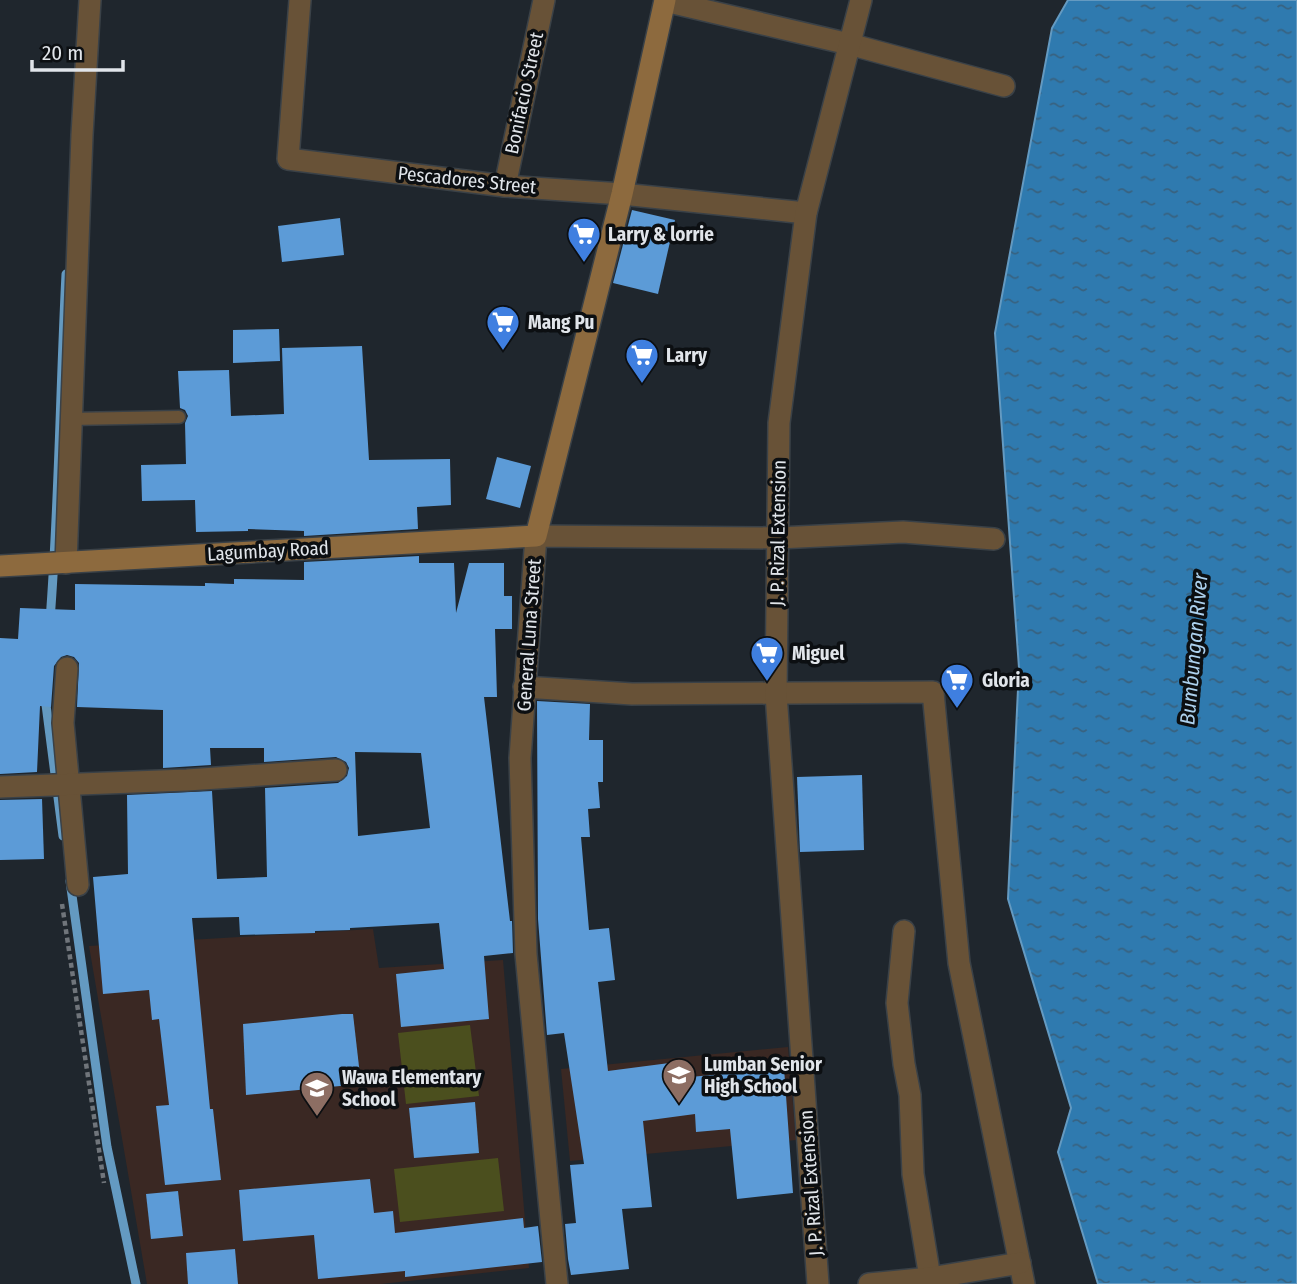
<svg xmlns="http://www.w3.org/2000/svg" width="1297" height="1284" viewBox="0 0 1297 1284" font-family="'Fira Sans Condensed',sans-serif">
<defs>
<pattern id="water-ripples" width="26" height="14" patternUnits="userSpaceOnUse" patternTransform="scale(1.75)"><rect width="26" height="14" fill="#2f7aaf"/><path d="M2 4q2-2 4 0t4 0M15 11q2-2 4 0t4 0" fill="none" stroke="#386280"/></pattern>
</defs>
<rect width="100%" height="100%" fill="#1f262d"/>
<g fill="#3a2823">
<polygon points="373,929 379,968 503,960 529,1268 381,1284 147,1284 89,946"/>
<polygon points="788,1047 796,1140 570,1161 561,1069"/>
</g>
<g fill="#4b4f1e">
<polygon points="470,1025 479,1096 406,1104 398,1033"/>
<polygon points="498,1158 504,1211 400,1222 394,1169"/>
</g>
<polygon fill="url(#water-ripples)" stroke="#649ac1" stroke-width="2" points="1068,0 1297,0 1297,1284 1098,1284 1058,1152 1071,1108 1008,899 1019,668 995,333 1052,28"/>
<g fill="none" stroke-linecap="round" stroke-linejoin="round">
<g stroke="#649ac1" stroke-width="9">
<path d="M50,620c9,-115 10,-230 16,-346"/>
<polyline points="45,697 63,836"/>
<polyline points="70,881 107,1147 136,1284"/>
</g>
</g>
<g fill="#5c9bd7" fill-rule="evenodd">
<polygon points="632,210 675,220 658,294 613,283"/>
<polygon points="340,218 344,255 282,262 278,226"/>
<polygon points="279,329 280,361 233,363 233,330"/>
<polygon points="362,346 369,460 450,459 451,505 417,507 418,529 304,536 304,531 248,529 248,531 196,532 195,500 142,501 141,465 186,464 185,423 188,416 185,410 180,408 178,371 229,370 231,416 284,414 282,348"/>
<polygon points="497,457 531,466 520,508 486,499"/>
<path d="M419,556v7h35l2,50 13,-50h35v33h8v33h-17l2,68h-13l26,224h2l1,32 -29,3 5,63 -88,8 -5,-53 48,-5 -5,-46 -89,5v2l-35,1v2l-75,2 -1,-18 -47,1 18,191h3l8,71 -56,5 -9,-79 13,-1 -10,-86 -7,1 -3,-30 -46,4 -10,-117 35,-3 -1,-79 85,-4 5,88 50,-2 -2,-89 73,-5 9,-7 2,-8 -3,-6 -10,-5 -72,5v-14h-54l1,17 -48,3v-58l-86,-3 2,-44 -5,-6 -7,-2 -6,2 -7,9 -3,41 -11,-1 -3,66 -37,2v-136l18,1 2,-31 55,2v-26l130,2v-3l29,1v-5l70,1v-18zM355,752l66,1 9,75 -72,8z"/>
<polygon points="537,701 590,704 589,740 603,740 603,782 598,782 600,808 588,809 590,837 581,837 589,930 609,928 615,980 598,982 608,1071 677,1062 680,1078 784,1068 793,1193 737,1199 730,1129 696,1132 695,1114 643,1121 652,1207 622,1209 629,1269 571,1275 568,1259 565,1224 576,1223 570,1165 584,1164 564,1033 547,1035 538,919"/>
<polygon points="862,775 864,850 800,852 797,777"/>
<polygon points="42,799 44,859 0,860 0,800"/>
<polygon points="342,1014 353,1014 361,1084 246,1095 243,1024"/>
<polygon points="475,1102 479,1153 414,1158 409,1108"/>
<polygon points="370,1179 374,1213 393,1211 395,1233 523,1218 524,1228 538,1226 542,1262 405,1277 405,1271 318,1279 314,1235 243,1241 239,1190"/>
<polygon points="178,1191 183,1236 151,1239 146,1194"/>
<polygon points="235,1249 238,1284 188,1284 186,1253"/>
</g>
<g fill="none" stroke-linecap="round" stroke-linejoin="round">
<defs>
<polyline id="lane" points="70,419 179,417"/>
<g id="street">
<polyline points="300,0 288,159 505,186 622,194 806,213"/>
<polyline points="665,1 849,44 1004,86"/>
<polyline points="505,186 544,0"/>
<polyline points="66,563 82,135 90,0"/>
<polyline points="67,668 63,723 78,885"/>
<polyline points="524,687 632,694 933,692 959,963 1024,1284"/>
<polyline points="0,787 187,780 336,770"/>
<polyline points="904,931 897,1003 904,1064 910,1095 913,1174 931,1284"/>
<polyline points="557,1284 526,954 520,758 536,536 778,538 903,532 994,539"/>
<polyline points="818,1284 776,694 779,423 806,213 861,0"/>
<polyline points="869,1284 930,1278 1020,1263"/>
</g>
<polyline id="secondary" points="0,566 536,536 622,194 665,0"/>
</defs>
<use href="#lane" stroke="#3a4147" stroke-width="15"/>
<use href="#street" stroke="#3a4147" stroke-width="24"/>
<use href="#secondary" stroke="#3a4147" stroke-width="24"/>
<polyline stroke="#70757b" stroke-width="4.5" stroke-dasharray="5 3.5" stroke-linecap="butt" points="62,904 104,1183"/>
<use href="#lane" stroke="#685237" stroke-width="12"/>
<use href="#street" stroke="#685237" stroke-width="21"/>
<use href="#secondary" stroke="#8d6a3e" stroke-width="21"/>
</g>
<defs>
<symbol id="supermarket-pin" viewBox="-11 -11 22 30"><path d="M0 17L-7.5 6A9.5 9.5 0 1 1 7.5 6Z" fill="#3f7fe0" stroke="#0c0f12"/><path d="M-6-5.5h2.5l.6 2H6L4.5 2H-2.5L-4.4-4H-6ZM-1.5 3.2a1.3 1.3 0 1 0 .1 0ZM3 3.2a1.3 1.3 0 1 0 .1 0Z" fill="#fff"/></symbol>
<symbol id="school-pin" viewBox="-11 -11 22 30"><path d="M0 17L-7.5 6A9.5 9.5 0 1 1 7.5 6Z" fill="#8d6e63" stroke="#0c0f12"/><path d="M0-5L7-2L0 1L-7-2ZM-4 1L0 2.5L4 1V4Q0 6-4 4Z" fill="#fff"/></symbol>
</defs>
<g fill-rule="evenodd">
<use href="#supermarket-pin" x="565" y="215" width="38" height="52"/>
<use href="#supermarket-pin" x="484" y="303" width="38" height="52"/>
<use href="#supermarket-pin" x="623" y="336" width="38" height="52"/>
<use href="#supermarket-pin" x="748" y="634" width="38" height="52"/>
<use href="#supermarket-pin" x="938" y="661" width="38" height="52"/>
<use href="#school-pin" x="660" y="1056" width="38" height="52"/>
<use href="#school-pin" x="298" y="1069" width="38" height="52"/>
</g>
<g text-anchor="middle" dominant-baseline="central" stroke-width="7" stroke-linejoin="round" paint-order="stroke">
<g font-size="19" fill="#e1e5ea" stroke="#0c0f12">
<text transform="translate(524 93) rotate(-78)">Bonifacio Street</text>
<text transform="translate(467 180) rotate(6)">Pescadores Street</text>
<text transform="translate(778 533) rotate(-89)">J. P. Rizal Extension</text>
<text transform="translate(268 551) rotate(-3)">Lagumbay Road</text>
<text transform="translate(529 635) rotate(-86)">General Luna Street</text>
<text transform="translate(811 1183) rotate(-94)">J. P. Rizal Extension</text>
</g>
<g font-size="19" font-weight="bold" fill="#e1e5ea" stroke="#0c0f12" text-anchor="start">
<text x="608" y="234">Larry &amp; lorrie</text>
<text x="528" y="322">Mang Pu</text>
<text x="666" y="355">Larry</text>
<text x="792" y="653">Miguel</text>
<text x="982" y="680">Gloria</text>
<text x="704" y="1064">Lumban Senior<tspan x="704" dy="22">High School</tspan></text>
<text x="342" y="1077">Wawa Elementary<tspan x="342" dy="22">School</tspan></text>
</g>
<g font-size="21" font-style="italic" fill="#add1ee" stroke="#0c0f12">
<text transform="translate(1194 649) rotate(-85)">Bumbungan River</text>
</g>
</g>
<path d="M32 60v10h91v-10" fill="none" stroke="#e1e5ea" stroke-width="3.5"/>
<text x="42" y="60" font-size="21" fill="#e1e5ea" stroke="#0c0f12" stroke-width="5" paint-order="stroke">20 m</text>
</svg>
